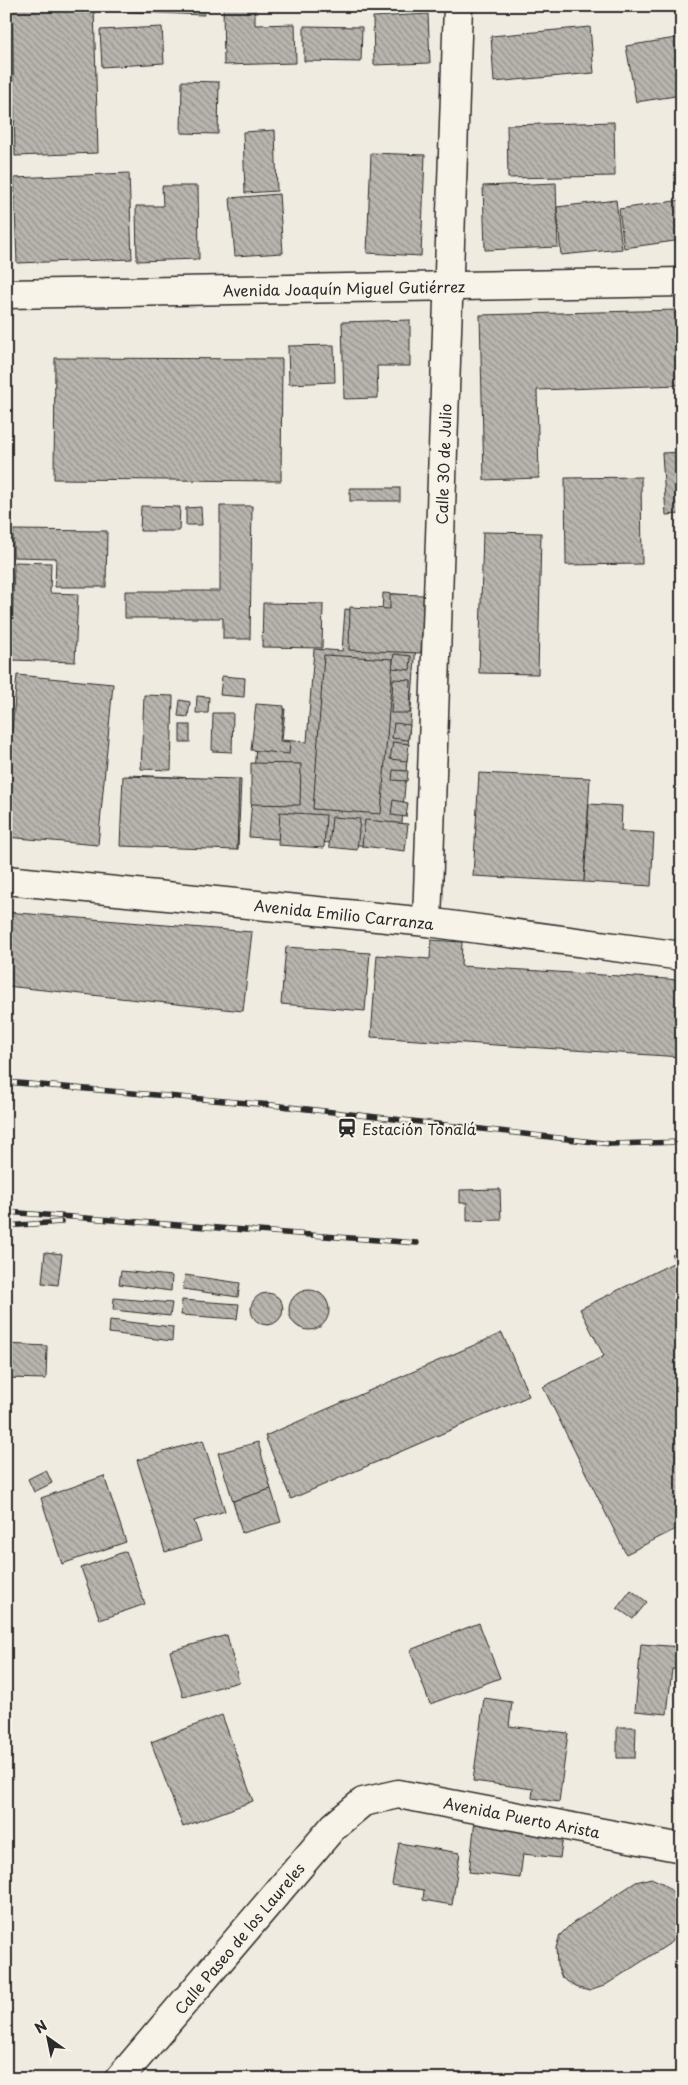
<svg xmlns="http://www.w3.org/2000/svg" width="688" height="2085" viewBox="0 0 688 2085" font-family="'Playpen Sans',sans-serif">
<defs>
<pattern id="building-back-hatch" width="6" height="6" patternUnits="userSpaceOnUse" patternTransform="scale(1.25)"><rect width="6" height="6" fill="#b8b5ae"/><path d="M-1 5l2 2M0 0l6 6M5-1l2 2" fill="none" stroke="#96938e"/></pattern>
</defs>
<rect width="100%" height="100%" fill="#efebe0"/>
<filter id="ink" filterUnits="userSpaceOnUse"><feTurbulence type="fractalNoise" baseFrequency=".02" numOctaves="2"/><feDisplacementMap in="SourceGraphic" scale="10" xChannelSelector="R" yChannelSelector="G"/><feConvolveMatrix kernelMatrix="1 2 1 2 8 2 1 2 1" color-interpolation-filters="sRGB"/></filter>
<g filter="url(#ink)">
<g fill="url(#building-back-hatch)" stroke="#2b2b2b">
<polygon points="12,6 94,6 98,153 15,156"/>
<polygon points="112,6 204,6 204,15 112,11"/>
<polygon points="223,6 255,6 255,25 295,24 296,63 224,65"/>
<polygon points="428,14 430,63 374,65 373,17"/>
<polygon points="304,26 362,27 361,62 304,61"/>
<polygon points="162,27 164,63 102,67 100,30"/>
<polygon points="590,27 594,73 494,82 491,36"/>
<polygon points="682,37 682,95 636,102 626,46"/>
<polygon points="182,81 219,82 218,134 181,133"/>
<polygon points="614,122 615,176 508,178 507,125"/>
<polygon points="275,130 277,191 245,193 243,132"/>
<polygon points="371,153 425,155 421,256 367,253"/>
<polygon points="129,173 132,259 17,263 14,178"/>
<polygon points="556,183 558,247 485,250 483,186"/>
<polygon points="162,186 198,186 199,259 137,261 136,206 163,206"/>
<polygon points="279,194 283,253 235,256 230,198"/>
<polygon points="616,200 622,249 561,255 557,207"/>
<polygon points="682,200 682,240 624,248 619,209"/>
<polygon points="677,310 679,385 537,390 539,478 484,480 480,315"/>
<polygon points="410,320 410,366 377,366 378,398 344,399 342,322"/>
<polygon points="334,345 335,382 289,384 288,346"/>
<polygon points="55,358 282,359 281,481 54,479"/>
<polygon points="682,452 682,514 666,515 662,453"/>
<polygon points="641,477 642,564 566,565 565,478"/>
<rect x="350" y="488" width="50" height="13"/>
<polygon points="141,506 180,507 179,531 140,531"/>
<polygon points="220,506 252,506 250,639 223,639 223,618 125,618 125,591 220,591"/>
<polygon points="201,507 202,525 186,525 186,508"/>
<polygon points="13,530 107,531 106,587 55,587 56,558 13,557"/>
<polygon points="483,532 541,533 538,674 479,673"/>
<polygon points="14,562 51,563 50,593 78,594 75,662 11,660"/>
<polygon points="383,593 420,596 400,848 249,837 259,707 285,709 282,740 307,742 314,649 342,651 345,609 382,612"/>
<polygon points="390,594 424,595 421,653 349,650 350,607 390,609"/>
<polygon points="263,603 323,604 322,648 262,647"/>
<polygon points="394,654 411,656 410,670 392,668"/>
<polygon points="324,655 393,659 381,814 313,809"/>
<polygon points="17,675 113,684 98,845 6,837 6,797"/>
<polygon points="222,676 245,678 244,697 220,695"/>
<polygon points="393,679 411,680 410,713 391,713"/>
<polygon points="144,695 173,696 171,770 141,769"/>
<polygon points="197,696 209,697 208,713 196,713"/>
<polygon points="180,700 190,702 188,717 178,716"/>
<polygon points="256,704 284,706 280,741 290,742 289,754 251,750"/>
<polygon points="213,713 233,713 232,752 212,751"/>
<polygon points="394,723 410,725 408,740 392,738"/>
<rect x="180" y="725" width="10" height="17"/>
<polygon points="393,742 409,744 407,761 390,759"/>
<polygon points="251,763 301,764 300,805 251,804"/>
<polygon points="393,770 408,771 407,781 392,780"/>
<polygon points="479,773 590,778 584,882 473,876"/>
<polygon points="129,775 241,780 238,849 125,844"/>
<polygon points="123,776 239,779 237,850 120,846"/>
<polygon points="393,800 408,803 406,817 391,815"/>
<polygon points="589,804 622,806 621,831 654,833 651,886 584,882"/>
<polygon points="280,812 326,815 324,848 278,845"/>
<polygon points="332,817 360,819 357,850 329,847"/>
<polygon points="365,820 408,824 405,851 362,846"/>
<polygon points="6,912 252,932 243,1011 6,986"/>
<polygon points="431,940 462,942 461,966 682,980 682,1057 371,1037 377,955 430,959"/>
<polygon points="286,947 370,953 365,1011 281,1004"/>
<polygon points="500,1189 501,1220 467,1221 467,1203 460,1203 460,1190"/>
<polygon points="682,1250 682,1526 626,1554 543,1387 604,1356 580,1309 675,1262 672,1255"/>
<polygon points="45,1252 62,1254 58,1285 42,1283"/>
<polygon points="121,1271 172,1276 171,1291 119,1284"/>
<polygon points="185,1275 240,1283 238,1297 183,1289"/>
<circle cx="309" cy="1310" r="20"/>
<circle cx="267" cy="1309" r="16"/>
<polygon points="114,1298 172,1303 170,1316 113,1310"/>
<polygon points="182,1300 239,1304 237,1319 181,1315"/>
<polygon points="110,1320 173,1327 172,1341 109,1333"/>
<polygon points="502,1333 529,1396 291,1499 265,1436"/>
<polygon points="6,1344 47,1346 46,1379 6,1378"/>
<polygon points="203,1440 225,1511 194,1521 201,1541 165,1552 137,1460"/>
<polygon points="258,1442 271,1489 233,1501 218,1453"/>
<polygon points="46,1470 52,1483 34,1492 28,1479"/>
<polygon points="104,1476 126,1542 62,1564 41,1498"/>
<polygon points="271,1489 281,1522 242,1533 233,1501"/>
<polygon points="126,1551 145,1604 100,1620 81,1568"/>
<polygon points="631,1590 647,1602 633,1619 617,1608"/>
<polygon points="479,1623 500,1678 430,1704 410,1650"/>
<polygon points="227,1635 239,1682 183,1697 170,1651"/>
<polygon points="641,1644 682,1647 682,1670 672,1669 667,1714 635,1711"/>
<polygon points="484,1698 512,1702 509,1726 568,1733 559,1802 532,1798 533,1789 473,1781"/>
<polygon points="222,1715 253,1801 183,1827 151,1742"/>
<polygon points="617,1727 636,1727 635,1758 617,1758"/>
<polygon points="475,1820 564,1830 560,1858 523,1854 520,1878 469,1872"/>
<polygon points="399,1843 460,1853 452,1905 423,1900 424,1890 392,1885"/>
<polygon points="651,1878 664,1884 675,1894 681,1907 682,1925 680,1931 672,1942 604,1986 589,1991 576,1987 562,1978 557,1965 556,1948 560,1935 570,1925 636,1882"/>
</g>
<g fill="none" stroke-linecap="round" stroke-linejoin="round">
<defs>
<g id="minor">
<polyline points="6,294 682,282"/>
<polyline points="6,880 427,922 682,956"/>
<polyline points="427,922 458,6"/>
<polyline points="119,2079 334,1826 363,1802 398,1794 682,1848"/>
</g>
</defs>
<use href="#minor" stroke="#2b2b2b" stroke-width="31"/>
<use href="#minor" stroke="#f7f3e8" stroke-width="28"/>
<defs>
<g id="rail">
<polyline points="6,1082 272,1105 611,1144 682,1142"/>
<polyline points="6,1212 417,1243"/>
<polyline points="6,1226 61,1222"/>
</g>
</defs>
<use href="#rail" stroke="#2b2b2b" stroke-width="5.5"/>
<use href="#rail" stroke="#f7f3e8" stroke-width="4" stroke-dasharray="11" stroke-linecap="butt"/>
</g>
</g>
<defs>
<symbol id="station-bare" viewBox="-9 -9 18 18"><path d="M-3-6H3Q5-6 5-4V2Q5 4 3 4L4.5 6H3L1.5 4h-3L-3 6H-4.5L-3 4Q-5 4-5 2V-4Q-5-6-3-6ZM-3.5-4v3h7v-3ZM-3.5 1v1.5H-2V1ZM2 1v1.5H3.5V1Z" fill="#2b2b2b" stroke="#f7f3e8" stroke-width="2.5" paint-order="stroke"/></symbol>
</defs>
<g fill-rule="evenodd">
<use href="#station-bare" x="333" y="1114" width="28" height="28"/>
</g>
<g text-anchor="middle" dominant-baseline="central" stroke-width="4" stroke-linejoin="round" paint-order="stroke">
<g font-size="15" fill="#2b2b2b" stroke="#f7f3e8">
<text transform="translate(344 288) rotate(-1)">Avenida Joaquín Miguel Gutiérrez</text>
<text transform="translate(443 464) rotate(-88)">Calle 30 de Julio</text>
<text transform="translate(344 914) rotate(6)">Avenida Emilio Carranza</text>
<text transform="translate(522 1817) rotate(11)">Avenida Puerto Arista</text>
<text transform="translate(239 1938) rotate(-50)">Calle Paseo de los Laureles</text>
</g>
<g font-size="15" fill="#2b2b2b" stroke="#f7f3e8" text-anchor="start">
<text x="362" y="1128">Estación Tonalá</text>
</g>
</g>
<rect width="688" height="2085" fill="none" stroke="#f7f3e8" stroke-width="25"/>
<rect x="12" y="12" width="663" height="2060" fill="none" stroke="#2b2b2b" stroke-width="2" filter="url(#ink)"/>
<g transform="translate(48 2038) rotate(327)" stroke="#f7f3e8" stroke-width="4" paint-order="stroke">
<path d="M0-4L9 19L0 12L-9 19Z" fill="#2b2b2b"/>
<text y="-8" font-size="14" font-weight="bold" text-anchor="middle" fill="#2b2b2b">N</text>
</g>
</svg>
